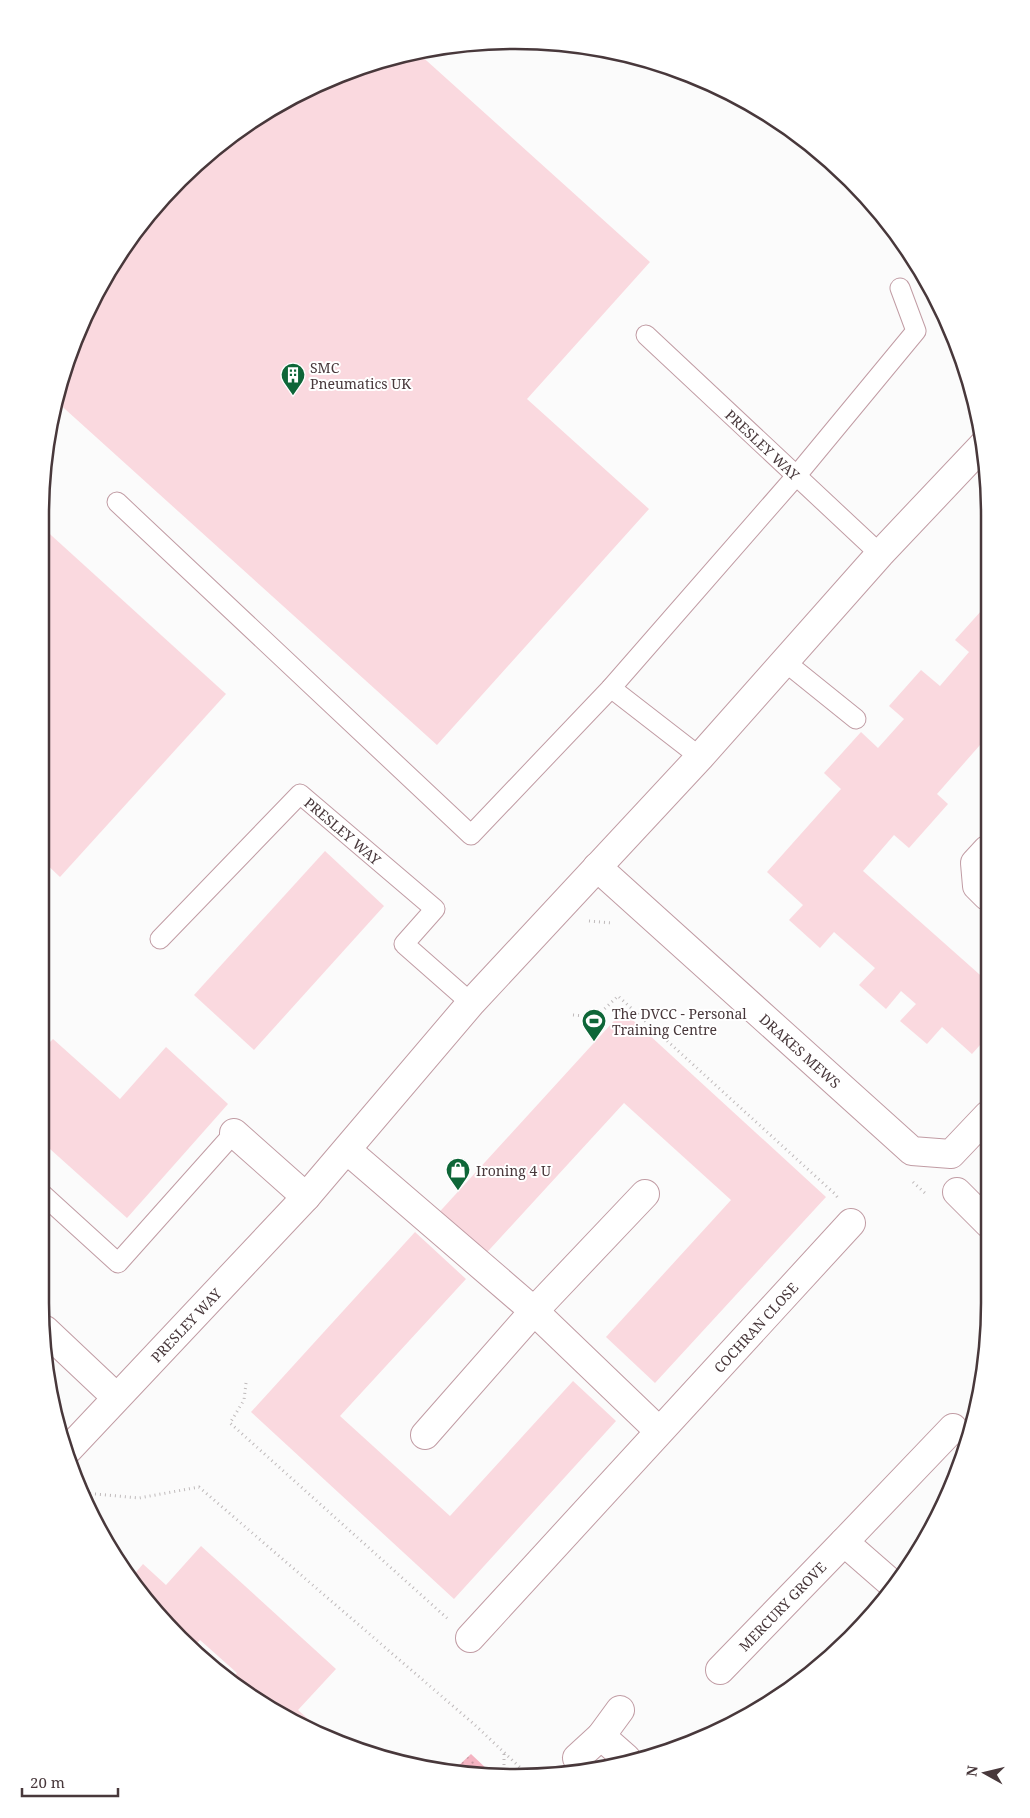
<svg xmlns="http://www.w3.org/2000/svg" width="1030" height="1818" viewBox="0 0 1030 1818" font-family="'Noto Serif',serif">
<defs>
<pattern id="grass-dots" width="8" height="8" patternUnits="userSpaceOnUse" patternTransform="scale(1.25)"><rect width="8" height="8" fill="#f4b3c1"/><path d="M2 2h.1M6 6h.1" fill="none" stroke="#c8939e" stroke-width="1.8" stroke-linecap="round"/></pattern>
<pattern id="forest-crowns" width="20" height="18" patternUnits="userSpaceOnUse" patternTransform="scale(1.25)"><rect width="20" height="18" fill="#f4b3c1"/><path d="M2 6a3 3 0 1 1 6 0M12 15a3 3 0 1 1 6 0" fill="none" stroke="#c8939e"/></pattern>
</defs>
<rect width="100%" height="100%" fill="#fbfbfb"/>
<polygon fill="url(#grass-dots)" points="471,1754 489,1771 456,1768"/>
<polygon fill="url(#forest-crowns)" points="729,93 753,104 804,143"/>
<g fill="#fad9df">
<polygon points="417,52 650,262 527,399 649,509 437,745 55,400 56,392 104,277 158,202 226,138 305,89 392,56"/>
<polygon points="41,526 226,694 60,877 41,859"/>
<polygon points="982,610 987,614 987,737 937,794 948,804 909,848 894,835 863,871 988,982 988,1036 972,1054 942,1027 927,1044 900,1021 916,1004 901,991 886,1009 859,985 875,968 834,932 820,948 789,920 803,905 767,872 841,789 824,773 861,732 878,748 904,719 889,706 921,670 940,686 969,652 955,640"/>
<polygon points="325,851 384,906 254,1050 194,995"/>
<polygon points="623,1011 826,1197 655,1383 606,1337 731,1200 624,1103 479,1261 433,1219"/>
<polygon points="53,1039 120,1099 166,1047 228,1104 127,1218 40,1140 40,1052"/>
<polygon points="415,1232 466,1279 340,1416 450,1516 573,1381 616,1421 454,1599 251,1412"/>
<polygon points="201,1546 336,1669 298,1710 318,1728 251,1698 231,1680 237,1673 200,1640 195,1645 138,1592 131,1578 143,1564 166,1585"/>
</g>
<g fill="none" stroke-linecap="round" stroke-linejoin="round">
<defs>
<g id="service">
<path id="s1" d="M646,335l234,219"/>
<polyline points="117,502 471,835 611,688 797,475 916,331 900,288"/>
<polyline points="784,661 856,719"/>
<polyline points="611,688 700,757"/>
<path id="s2" d="M160,939l140,-145 135,115 -31,35 67,59"/>
<polyline points="40,1192 118,1263 234,1133"/>
</g>
<g id="minor">
<polyline points="987,850 975,863 977,886 987,896"/>
<path id="s3" d="M597,867l315,284 39,3 37,-39"/>
<polyline points="234,1133 306,1197"/>
<polyline points="347,1150 534,1311 659,1431"/>
<polyline points="957,1192 989,1224"/>
<polyline points="45,1330 116,1397"/>
<polyline points="425,1435 534,1311 645,1194"/>
<path id="s4" d="M65,1453l241,-256 165,-194 229,-246 180,-203 104,-110"/>
<polyline points="891,1583 844,1542 953,1428"/>
<path id="s5" d="M470,1638l381,-415"/>
<path id="s6" d="M720,1670l124,-128"/>
<polyline points="620,1710 601,1736 626,1758"/>
<polyline points="577,1758 601,1736"/>
</g>
</defs>
<use href="#service" stroke="#c19ca4" stroke-width="21"/>
<use href="#minor" stroke="#c19ca4" stroke-width="30"/>
<g stroke="#bfbabb" stroke-width="3" stroke-dasharray="1 4" stroke-linecap="butt">
<polyline points="589,921 612,923"/>
<polyline points="573,1015 596,1017 618,996 835,1194 838,1198"/>
<polyline points="913,1182 927,1195"/>
<polyline points="246,1383 244,1400 230,1423 448,1619"/>
<polyline points="85,1493 139,1498 199,1487 475,1725 528,1775"/>
<polyline points="504,1754 504,1773"/>
</g>
<use href="#service" stroke="#fff" stroke-width="19"/>
<use href="#minor" stroke="#fff" stroke-width="28"/>
</g>
<defs>
<symbol id="building-pin" viewBox="-11 -11 22 30"><path d="M0 17L-7.5 6A9.5 9.5 0 1 1 7.5 6Z" fill="#0e6638" stroke="#fff"/><path d="M-4-6H4V6H1V3H-1V6H-4ZM-2.5-4.3h1.7v1.8h-1.7ZM.8-4.3h1.7v1.8H.8ZM-2.5-1h1.7V.8h-1.7ZM.8-1h1.7V.8H.8Z" fill="#fff"/></symbol>
<symbol id="stadium-pin" viewBox="-11 -11 22 30"><path d="M0 17L-7.5 6A9.5 9.5 0 1 1 7.5 6Z" fill="#0e6638" stroke="#fff"/><path d="M0-5a6.5 5 0 1 0 0 10a6.5 5 0 1 0 0-10ZM-3.5-1.8h7v3.6h-7Z" fill="#fff"/></symbol>
<symbol id="shop-pin" viewBox="-11 -11 22 30"><path d="M0 17L-7.5 6A9.5 9.5 0 1 1 7.5 6Z" fill="#0e6638" stroke="#fff"/><path d="M-5-2.5h2.3a2.7 3.5 0 0 1 5.4 0H5L5.5 6h-11ZM-1.5-2.5h3a1.5 2.3 0 0 0-3 0Z" fill="#fff"/></symbol>
</defs>
<g fill-rule="evenodd">
<use href="#building-pin" x="279" y="361" width="28" height="38"/>
<use href="#stadium-pin" x="580" y="1007" width="28" height="38"/>
<use href="#shop-pin" x="444" y="1156" width="28" height="38"/>
</g>
<g text-anchor="middle" dominant-baseline="central" stroke-width="4" stroke-linejoin="round" paint-order="stroke">
<g font-size="14" fill="#48383b" stroke="#fff" text-anchor="start">
<text x="310" y="367">SMC<tspan x="310" dy="16">Pneumatics UK</tspan></text>
<text x="612" y="1013">The DVCC - Personal<tspan x="612" dy="16">Training Centre</tspan></text>
<text x="476" y="1170">Ironing 4 U</text>
</g>
<g font-size="14" fill="#48383b" stroke="#fff">
<text stroke="none"><textPath href="#s1" startOffset="160">PRESLEY WAY</textPath></text>
<text stroke="none"><textPath href="#s2" startOffset="258">PRESLEY WAY</textPath></text>
<text stroke="none"><textPath href="#s3" startOffset="274">DRAKES MEWS</textPath></text>
<text stroke="none"><textPath href="#s4" startOffset="176">PRESLEY WAY</textPath></text>
<text stroke="none"><textPath href="#s5" startOffset="422">COCHRAN CLOSE</textPath></text>
<text stroke="none"><textPath href="#s6" startOffset="89">MERCURY GROVE</textPath></text>
</g>
</g>
<path d="M0 0H1030V1818H0ZM515 49H515A466 466 0 0 1 981 515V1303A466 466 0 0 1 515 1769H515A466 466 0 0 1 49 1303V515A466 466 0 0 1 515 49Z" fill="#fff" fill-rule="evenodd"/>
<path fill="none" stroke="#48383b" stroke-width="2.5" d="M515 49H515A466 466 0 0 1 981 515V1303A466 466 0 0 1 515 1769H515A466 466 0 0 1 49 1303V515A466 466 0 0 1 515 49Z"/>
<g transform="translate(985 1773) rotate(278)" stroke="#ffffff" stroke-width="4" paint-order="stroke">
<path d="M0-4L9 19L0 12L-9 19Z" fill="#48383b"/>
<text y="-8" font-size="14" font-weight="bold" text-anchor="middle" fill="#48383b">N</text>
</g>
<path d="M22 1788v8h96v-8" fill="none" stroke="#48383b" stroke-width="2.5"/>
<text x="30" y="1788" font-size="15" fill="#48383b" stroke="#ffffff" stroke-width="4" paint-order="stroke">20 m</text>
</svg>
